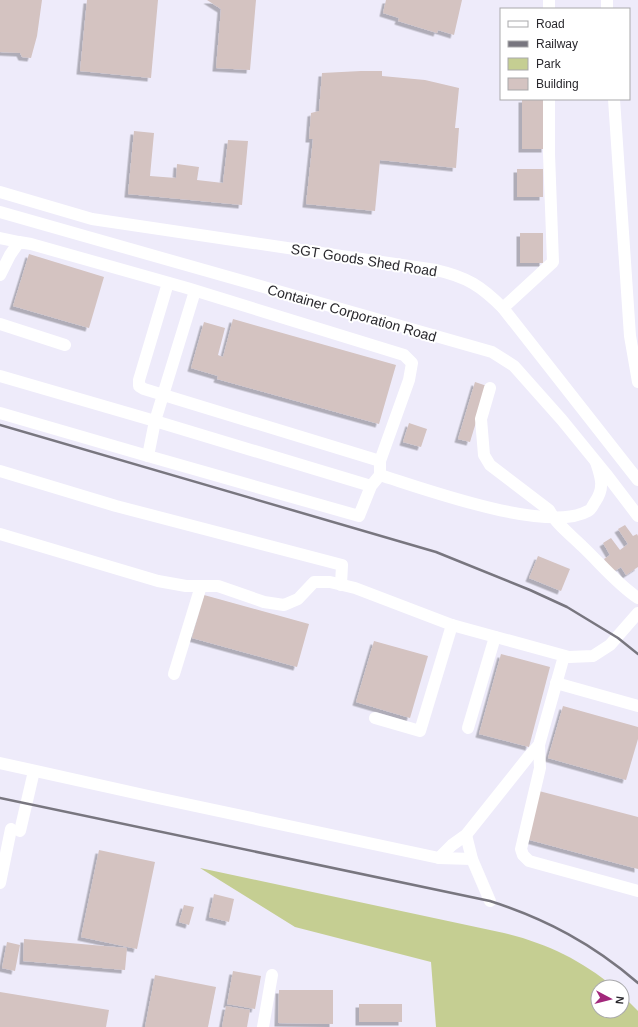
<svg xmlns="http://www.w3.org/2000/svg" width="638" height="1027" viewBox="0 0 638 1027" font-family="Helvetica,sans-serif">
<defs>
<filter id="shadow"><feDropShadow dx="-3.5" dy="3.5" stdDeviation="0" flood-color="#0004"/></filter>
</defs>
<rect width="100%" height="100%" fill="#eeebfa"/>
<path fill="#c5ce92" d="M200,868l304,65c42,10 77,27 110,54h-16v24h24v-16l16,16v16h-202l-5,-65 -136,-35z"/>
<g fill="#d4c3c1" filter="url(#shadow)">
<polygon points="0,0 42,0 37,36 31,58 22,57 20,53 0,52"/>
<polygon points="87,0 158,0 151,78 80,71"/>
<polygon points="207,0 256,0 250,70 216,68 221,9"/>
<polygon points="386,0 462,0 454,35 438,30 437,33 398,21 399,18 383,13"/>
<polygon points="361,71 382,71 382,76 425,80 459,88 455,128 459,128 456,168 380,160 375,211 306,204 313,139 309,139 311,113 319,111 322,73"/>
<rect x="522" y="99" width="23" height="50"/>
<polygon points="134,131 154,133 150,176 176,178 177,164 199,167 197,180 223,183 228,140 248,141 242,205 128,194"/>
<rect x="517" y="169" width="26" height="28"/>
<rect x="520" y="233" width="23" height="30"/>
<polygon points="29,254 104,277 89,328 13,306"/>
<polygon points="233,319 396,365 379,424 217,379 218,376 191,368 204,322 225,328 218,355 223,357"/>
<polygon points="475,382 487,386 470,442 458,439"/>
<polygon points="409,423 427,429 421,447 403,442"/>
<polygon points="625,525 633,536 637,534 638,536 638,567 626,575 621,567 613,572 604,559 610,555 603,543 611,538 620,550 628,544 618,529"/>
<polygon points="538,556 570,569 561,591 529,578"/>
<polygon points="204,595 309,624 297,667 192,638"/>
<polygon points="374,641 428,656 410,718 356,702"/>
<polygon points="501,654 550,667 529,747 479,734"/>
<polygon points="563,706 638,727 638,739 626,780 548,758"/>
<polygon points="539,791 638,817 638,869 526,839"/>
<polygon points="99,850 155,862 137,949 81,937"/>
<polygon points="214,894 234,899 229,922 209,917"/>
<polygon points="184,905 194,907 189,925 179,922"/>
<polygon points="24,939 127,948 125,970 23,961"/>
<polygon points="7,942 20,945 15,971 2,968"/>
<polygon points="233,971 261,976 255,1009 227,1004"/>
<polygon points="155,975 216,987 208,1027 145,1027"/>
<polygon points="279,990 333,990 333,1024 278,1023"/>
<polygon points="0,992 109,1010 106,1027 0,1027"/>
<rect x="359" y="1004" width="43" height="18"/>
<polygon points="226,1006 250,1010 247,1027 222,1027"/>
</g>
<g fill="none" stroke-linecap="round" stroke-linejoin="round">
<g stroke="#fff" stroke-width="12">
<polyline points="607,0 607,9"/>
<polyline points="549,9 549,0"/>
<polyline points="614,99 630,336 638,382"/>
<path d="M0,192l92,27 344,51c31,7 45,16 67,38l135,172"/>
<polyline points="0,212 492,352 514,366 562,420 606,474 638,516"/>
<polyline points="0,238 19,242"/>
<path d="M0,275l10,-20 9,-13 12,2 156,44 217,67 8,8 -3,17 -29,81v14c45,14 168,59 208,36 3,-1 5,-6 7,-9 10,-14 6,-25 1,-40"/>
<polyline points="168,283 139,380 139,386 144,389 380,461"/>
<polyline points="503,308 553,262 549,154 549,99"/>
<polyline points="0,324 65,345"/>
<polyline points="0,376 155,421 195,291"/>
<path d="M490,388l-9,31 3,36 6,10 59,45c7,14 22,25 33,36 19,18 35,38 56,52"/>
<polyline points="0,413 148,456"/>
<polyline points="0,471 116,506 342,565 341,585"/>
<polyline points="371,486 359,516 148,456 155,421 371,486 380,475"/>
<polyline points="0,534 158,581 186,586 218,586 264,602 284,605 298,599 314,582 330,582 355,588 452,625 569,657 593,656 610,645 638,613"/>
<polyline points="174,674 201,586"/>
<polyline points="556,683 638,706"/>
<polyline points="375,718 420,731 452,625"/>
<polyline points="468,728 495,637"/>
<polyline points="539,745 540,768 521,849 523,855 529,861 638,891"/>
<polyline points="0,763 153,797 439,858 452,845 466,835 529,756 539,745 564,656"/>
<polyline points="20,831 34,771"/>
<polyline points="466,835 472,859 490,901"/>
<polyline points="439,858 472,859"/>
<polyline points="0,883 11,829"/>
<polyline points="263,1027 272,975"/>
</g>
<g stroke="#78767f" stroke-width="2.5">
<polyline points="0,425 436,552 530,590 567,607 618,638 638,654"/>
<path d="M0,798l490,103c56,18 103,43 148,82"/>
</g>
</g>
<g text-anchor="middle" dominant-baseline="central" stroke-width="4" stroke-linejoin="round" paint-order="stroke">
<g font-size="14" fill="#29282d" stroke="#fff">
<text transform="translate(364 260) rotate(9)">SGT Goods Shed Road</text>
<text transform="translate(352 313) rotate(16)">Container Corporation Road</text>
</g>
</g>
<rect x="500" y="8" width="130" height="92" fill="#ffffff" stroke="#a9a9ab"/>
<rect x="508" y="21" width="20" height="6" fill="#ffffff" stroke="#a9a9ab"/>
<text x="536" y="28" font-size="12" fill="#29282d">Road</text>
<rect x="508" y="41" width="20" height="6" fill="#78767f" stroke="#a9a9ab"/>
<text x="536" y="48" font-size="12" fill="#29282d">Railway</text>
<rect x="508" y="58" width="20" height="12" fill="#c5ce92" stroke="#a9a9ab"/>
<text x="536" y="68" font-size="12" fill="#29282d">Park</text>
<rect x="508" y="78" width="20" height="12" fill="#d4c3c1" stroke="#a9a9ab"/>
<text x="536" y="88" font-size="12" fill="#29282d">Building</text>
<g transform="translate(610 999) rotate(97)"><circle r="19" fill="#ffffff" stroke="#a9a9ab"/>
<path d="M0-3L7 15L0 10L-7 15Z" fill="#a2277b"/>
<text y="-6" font-size="11" font-weight="bold" text-anchor="middle" fill="#29282d">N</text>
</g>
</svg>
